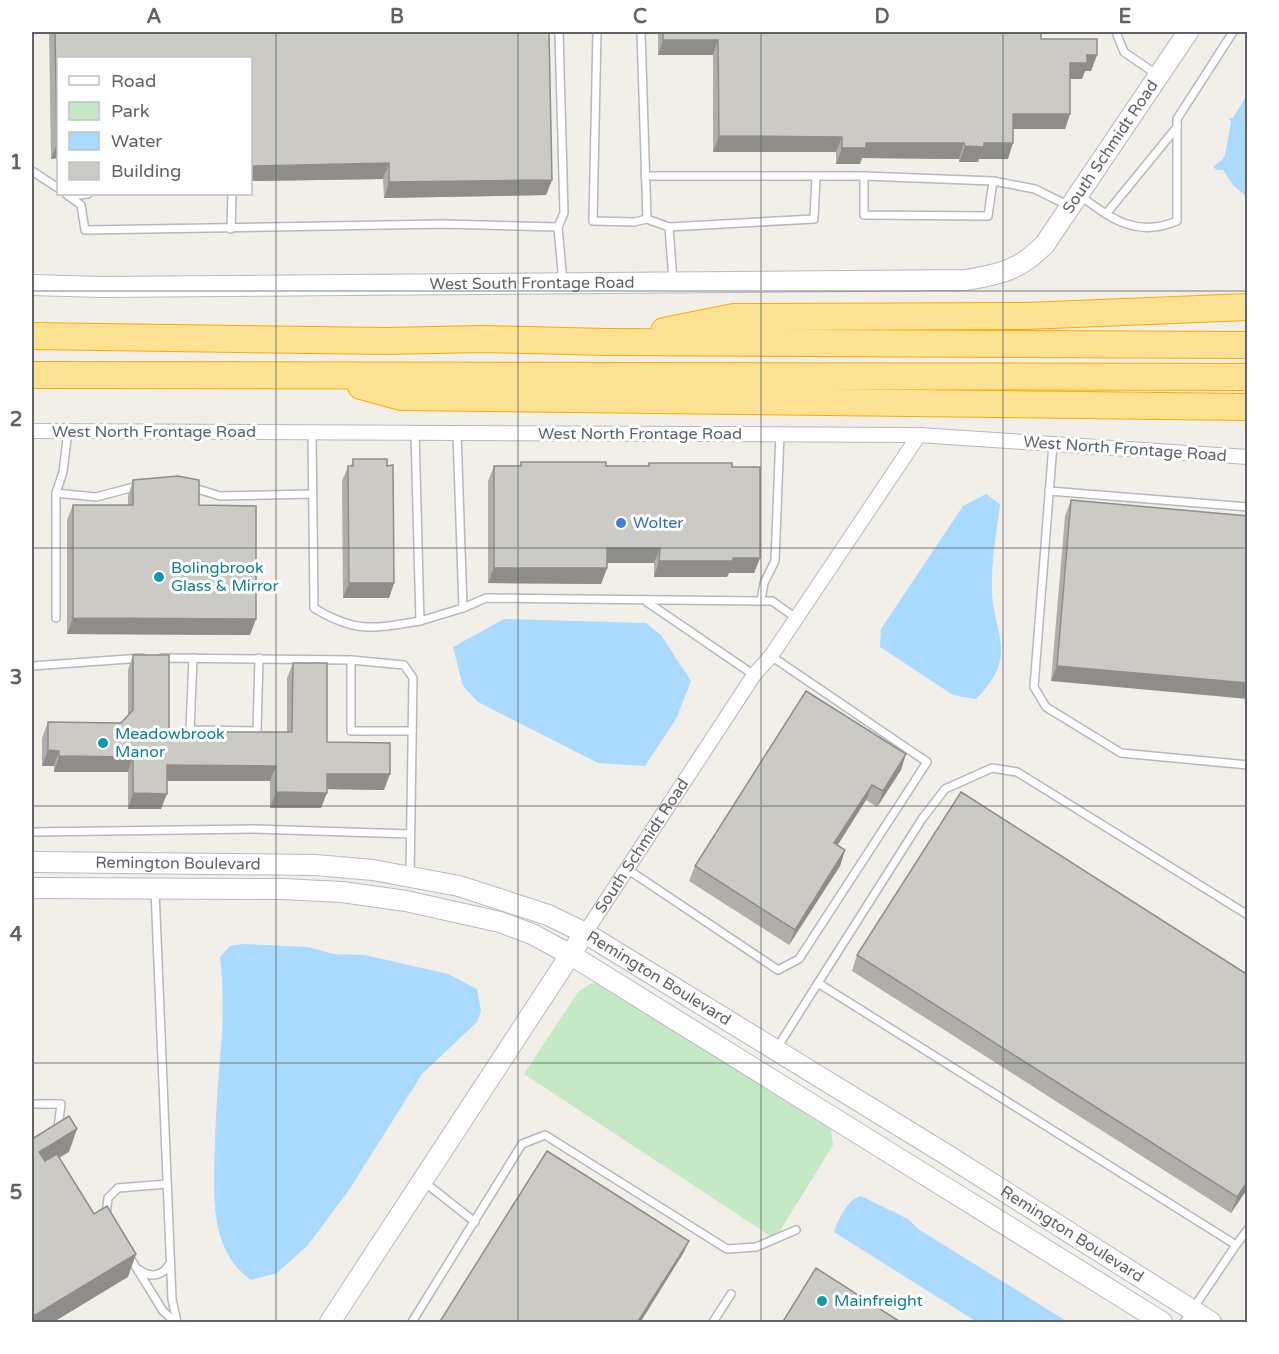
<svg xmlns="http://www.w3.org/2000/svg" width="1279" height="1354" viewBox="0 0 1279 1354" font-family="'Varela Round',sans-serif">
<rect width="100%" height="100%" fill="#f1efe8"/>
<polygon fill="#c5e8c5" points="597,983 824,1124 831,1130 833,1145 775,1239 524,1074 578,992 590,984"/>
<g fill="#aadaff">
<polygon points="1247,95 1247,197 1233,185 1223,170 1217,170 1213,167 1222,160 1225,155 1231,122 1229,118 1233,118"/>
<path d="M986,494l14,10c-3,26 -8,53 -8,79 -2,48 30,71 -16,116l-23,-4 -73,-48 1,-18 82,-123z"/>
<polygon points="504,619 646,623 661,635 691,681 676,719 645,766 598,763 478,702 463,686 453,647"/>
<path d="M243,944l65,3 25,7 32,1 83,19 29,15 4,22 -4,11 -55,52 -73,116 -41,55 -31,28 -26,7c-44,-31 -37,-93 -36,-140 1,-35 4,-70 7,-105 1,-25 1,-53 -2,-78l10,-11z"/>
<path d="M861,1196l47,23 10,10 150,93h-91l-143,-90c5,-13 13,-33 27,-36z"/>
</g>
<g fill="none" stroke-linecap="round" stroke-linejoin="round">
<defs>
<g id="lane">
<polyline points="597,32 593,221 634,222 647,219"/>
<polyline points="641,32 647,219 669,227 673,281"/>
<polyline points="1116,32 1124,52 1156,74"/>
<polyline points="32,171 58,188"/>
<polyline points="645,176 864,176 993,181 1035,189 1069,206"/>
<polyline points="864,176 864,215 988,216 993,181"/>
<polyline points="66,194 81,205 85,230 443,224 558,227 563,282"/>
<path d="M1079,195c33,24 57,43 98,26v-102l56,-87"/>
<polyline points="69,196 88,194"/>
<polyline points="1106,214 1177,127"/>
<polyline points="558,227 564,213 559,32"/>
<polyline points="669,227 814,219 816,176"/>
<polyline points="231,229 232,194"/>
<polyline points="68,431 63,472 56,493 96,497 138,486"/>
<path d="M312,432l2,176c41,25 59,21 106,13"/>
<polyline points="415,433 420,621 463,608"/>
<polyline points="457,433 463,608 486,598 761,601 772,601 796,618"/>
<polyline points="1053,444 1034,687 1046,707 1121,753 1248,765"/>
<polyline points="191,487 220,496 312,494"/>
<polyline points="1049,491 1248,507"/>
<polyline points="56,493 56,618"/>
<polyline points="761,601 764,583 775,561 780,434"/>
<polyline points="647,602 754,675"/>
<polyline points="162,658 351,660 404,665 413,678 410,876"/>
<polyline points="193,658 190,730 257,731 259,658"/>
<polyline points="351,660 351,731 412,731"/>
<polyline points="32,666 142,658"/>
<polyline points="32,832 254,829 410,834"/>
<polyline points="627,869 778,970 799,959 927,762 771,656"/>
<polyline points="155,890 172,1299 177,1322"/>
<polyline points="818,983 922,819 945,789 992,768 1017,772 1248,915"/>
<polyline points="777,1048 818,983 1236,1245 1184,1322"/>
<polyline points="32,1104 61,1104 58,1128"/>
<polyline points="423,1181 475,1222"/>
<polyline points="106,1215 108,1198 118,1188 167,1184"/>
<polyline points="1236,1245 1248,1229"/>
<polyline points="129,1256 163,1311 175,1322"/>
<path d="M140,1270c11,9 24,5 30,-7"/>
<polyline points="412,1322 522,1144 545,1135 727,1249 756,1247 796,1230"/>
<polyline points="713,1322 731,1294"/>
</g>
<g id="street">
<polyline points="32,431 919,435 1248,457"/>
<path id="s1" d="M585,933l169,-258 17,-19 148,-221"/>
</g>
<g id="secondary">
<path id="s2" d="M32,285l70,2 864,-7c35,-6 54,-10 79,-36l143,-212"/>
<path id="s3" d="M32,862l283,3 58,5 86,16 89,29 37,18 362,222 264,167"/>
<polyline points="32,888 283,889 342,892 406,901 500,922 532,934 571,955 1162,1322"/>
<polyline points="330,1322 578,943"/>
</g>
<g id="highway">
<polyline points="664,331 734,317 1026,316 1248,307"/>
<polyline points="32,336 386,341 483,339 606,342 1248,345"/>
<polyline points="32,375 1248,377"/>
<polyline points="361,386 401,397 1248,407"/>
</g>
</defs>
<use href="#lane" stroke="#b5b8bc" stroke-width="10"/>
<use href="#street" stroke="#b5b8bc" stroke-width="16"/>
<use href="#secondary" stroke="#b6babf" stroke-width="22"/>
<use href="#highway" stroke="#f9ab00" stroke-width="28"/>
<use href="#lane" stroke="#fff" stroke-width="7"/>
<use href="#street" stroke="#fff" stroke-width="14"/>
<use href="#secondary" stroke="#fff" stroke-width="20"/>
<use href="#highway" stroke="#fde293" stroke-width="26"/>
</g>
<g fill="#afaea9">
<polygon points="49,32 549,32 552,180 546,195 384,198 383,179 250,181 250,58 58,158 51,159"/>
<polygon points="658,32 1041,32 1041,39 1097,55 1091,71 1085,71 1082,79 1070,79 1070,114 1065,129 1013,129 1008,159 979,159 978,162 959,162 959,159 862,158 860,164 836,164 836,152 713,152 713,55 658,55"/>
<polygon points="353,459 394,583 389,598 343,598 342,481 348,466 351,466"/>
<polygon points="521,462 606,466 648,466 649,463 732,467 760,558 754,573 729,573 727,577 654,577 654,563 607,563 607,568 601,584 488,583 488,481 494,466 519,466"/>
<polygon points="133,480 199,505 250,635 67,634 67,520 73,505 128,505 128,496"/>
<polygon points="1071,500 1248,516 1051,681 1065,516"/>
<polygon points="133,655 169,732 287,732 287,678 293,663 327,742 384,790 327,789 321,808 270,808 270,781 167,781 161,809 128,809 128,772 54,772 54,766 42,766 42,738 48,722 121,723 128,716 128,670"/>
<polygon points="901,770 877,807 866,800 837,845 845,850 840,866 789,945 689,881 695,866"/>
<polygon points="857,955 1248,975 1248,1188 1231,1213 852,971"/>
</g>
<g fill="#8f8d8a">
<polygon points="663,40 718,40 713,55 658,55"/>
<polygon points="1087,55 1097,55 1091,71 1085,71 1082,79 1065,79 1070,63"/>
<polygon points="1013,114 1070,114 1065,129 1008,129"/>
<polygon points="719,136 842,137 836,152 713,152"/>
<polygon points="57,143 58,143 58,158 51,159"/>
<polygon points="866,143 964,143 959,159 862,158 860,164 836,164 842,148"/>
<polygon points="984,143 1013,143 1008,159 979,159 978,162 959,162 965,146"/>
<polygon points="389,163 383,179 250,181 250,166"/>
<polygon points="552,180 546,195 384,198 389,182"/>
<polygon points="607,548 660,548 654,563 601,563"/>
<polygon points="733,558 760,558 754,573 729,573 727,577 654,577 659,561"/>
<polygon points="494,568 607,568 601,584 488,583"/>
<polygon points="349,583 394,583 389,598 343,598"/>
<polygon points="73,618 256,619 250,635 67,634"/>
<polygon points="1057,666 1248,683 1248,699 1051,681"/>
<polygon points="48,750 59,751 54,766 42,766"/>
<polygon points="906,754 901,770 877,807 883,791"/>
<polygon points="59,756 133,757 128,772 54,772"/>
<polygon points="167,765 276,766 270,781 161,781"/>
<polygon points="327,774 390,774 384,790 322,789"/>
<polygon points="872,785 866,800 829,859 834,843"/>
<polygon points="276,792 327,793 321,808 270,808"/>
<polygon points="133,793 167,794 161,809 128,809"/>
<polygon points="845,850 840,866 789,945 795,930"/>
<polygon points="77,1129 69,1152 32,1174 39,1152"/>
<polygon points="1248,1181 1248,1188 1231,1213 1237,1197"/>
<polygon points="689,1241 684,1252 640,1323 637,1323"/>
<polygon points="136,1254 128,1277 52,1323 32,1323 32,1317"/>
</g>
<g fill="#cccac5" stroke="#8f8d8a" stroke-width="1.5">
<polygon points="55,32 549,32 552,180 389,182 389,163 250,166 250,58 58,58 58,143 57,143"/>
<polygon points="663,32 1041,32 1041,39 1097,39 1097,55 1087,55 1087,63 1070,63 1070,114 1013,114 1013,143 984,143 984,147 965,146 964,143 866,143 866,148 842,148 842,137 719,136 718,40 663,40"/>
<polygon points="353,459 387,459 387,466 393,465 394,583 349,583 348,466 353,466"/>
<polygon points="521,462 606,462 606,466 649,466 649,463 732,463 732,467 760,467 760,558 733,558 733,561 659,561 660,548 607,548 607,568 494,568 494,466 521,466"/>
<polygon points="178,476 199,480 199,505 256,506 256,619 73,618 73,505 133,505 133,480"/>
<polygon points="1071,500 1248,516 1248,683 1057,666"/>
<polygon points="133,655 169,655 169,732 292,732 293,663 327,663 327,742 390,743 390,774 327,774 327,793 276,792 276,766 167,765 167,794 133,793 133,757 59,756 59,751 48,750 48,722 121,723 133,710"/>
<polygon points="806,691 906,754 883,791 872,785 834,843 845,850 795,930 695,866"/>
<polygon points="961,792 1248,975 1248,1181 1237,1197 857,955"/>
<polygon points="69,1116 77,1129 39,1152 45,1161 57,1154 94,1214 107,1206 136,1254 32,1317 32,1139"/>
<polygon points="547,1151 689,1241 637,1323 439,1323"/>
<polygon points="816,1268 902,1323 782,1323"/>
</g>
<path fill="none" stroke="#5f6368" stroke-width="1.5" stroke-opacity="0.55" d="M276,32v1290M518,32v1290M761,32v1290M1003,32v1290M32,291h1216M32,548h1216M32,806h1216M32,1063h1216"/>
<circle fill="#3f7fe0" stroke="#fff" stroke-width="2" cx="621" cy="523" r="6"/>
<g fill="#0f9aa8" stroke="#fff" stroke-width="2">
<circle cx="159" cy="577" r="6"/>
<circle cx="103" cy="743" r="6"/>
<circle cx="822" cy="1301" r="6"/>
</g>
<g text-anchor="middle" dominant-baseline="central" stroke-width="6" stroke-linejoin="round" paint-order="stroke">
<g font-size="16" fill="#5f6368" stroke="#fff">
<text stroke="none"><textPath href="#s2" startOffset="1140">South Schmidt Road</textPath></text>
<text stroke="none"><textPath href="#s2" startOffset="500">West South Frontage Road</textPath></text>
<text x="154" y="432">West North Frontage Road</text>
<text x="640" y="434">West North Frontage Road</text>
<text transform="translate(1125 449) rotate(4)">West North Frontage Road</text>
<text stroke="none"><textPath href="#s1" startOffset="104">South Schmidt Road</textPath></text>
<text stroke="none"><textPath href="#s3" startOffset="146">Remington Boulevard</textPath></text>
<text stroke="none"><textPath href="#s3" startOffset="650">Remington Boulevard</textPath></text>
<text stroke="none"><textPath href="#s3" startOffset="1136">Remington Boulevard</textPath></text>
</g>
<g font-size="16" fill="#366cbe" stroke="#fff" text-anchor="start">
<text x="633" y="523">Wolter</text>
</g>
<g font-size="16" fill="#0d838f" stroke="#fff" text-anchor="start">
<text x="171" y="568">Bolingbrook<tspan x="171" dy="18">Glass &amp; Mirror</tspan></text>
<text x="115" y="734">Meadowbrook<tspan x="115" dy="18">Manor</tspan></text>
<text x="834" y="1301">Mainfreight</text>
</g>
</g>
<rect width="1279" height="1354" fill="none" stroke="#ffffff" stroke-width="66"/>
<rect x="57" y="57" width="195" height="138" fill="#ffffff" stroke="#bfc1c3" stroke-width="1.5"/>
<rect x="69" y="76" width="30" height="9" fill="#ffffff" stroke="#bfc1c3" stroke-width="1.5"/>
<text x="111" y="87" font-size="18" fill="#5f6368">Road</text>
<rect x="69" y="102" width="30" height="18" fill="#c5e8c5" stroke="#bfc1c3" stroke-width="1.5"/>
<text x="111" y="117" font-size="18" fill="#5f6368">Park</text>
<rect x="69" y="132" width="30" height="18" fill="#aadaff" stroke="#bfc1c3" stroke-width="1.5"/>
<text x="111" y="147" font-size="18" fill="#5f6368">Water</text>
<rect x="69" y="162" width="30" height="18" fill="#cccac5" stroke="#bfc1c3" stroke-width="1.5"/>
<text x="111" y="177" font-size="18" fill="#5f6368">Building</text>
<rect x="33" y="33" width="1213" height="1288" fill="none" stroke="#5f6368" stroke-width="2"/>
<g font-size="20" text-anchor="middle" font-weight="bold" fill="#5f6368">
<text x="154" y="23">A</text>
<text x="397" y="23">B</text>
<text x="640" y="23">C</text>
<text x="882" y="23">D</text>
<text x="1125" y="23">E</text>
<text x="16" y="169">1</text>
<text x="16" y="426">2</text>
<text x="16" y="684">3</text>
<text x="16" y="941">4</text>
<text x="16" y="1199">5</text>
</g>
</svg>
